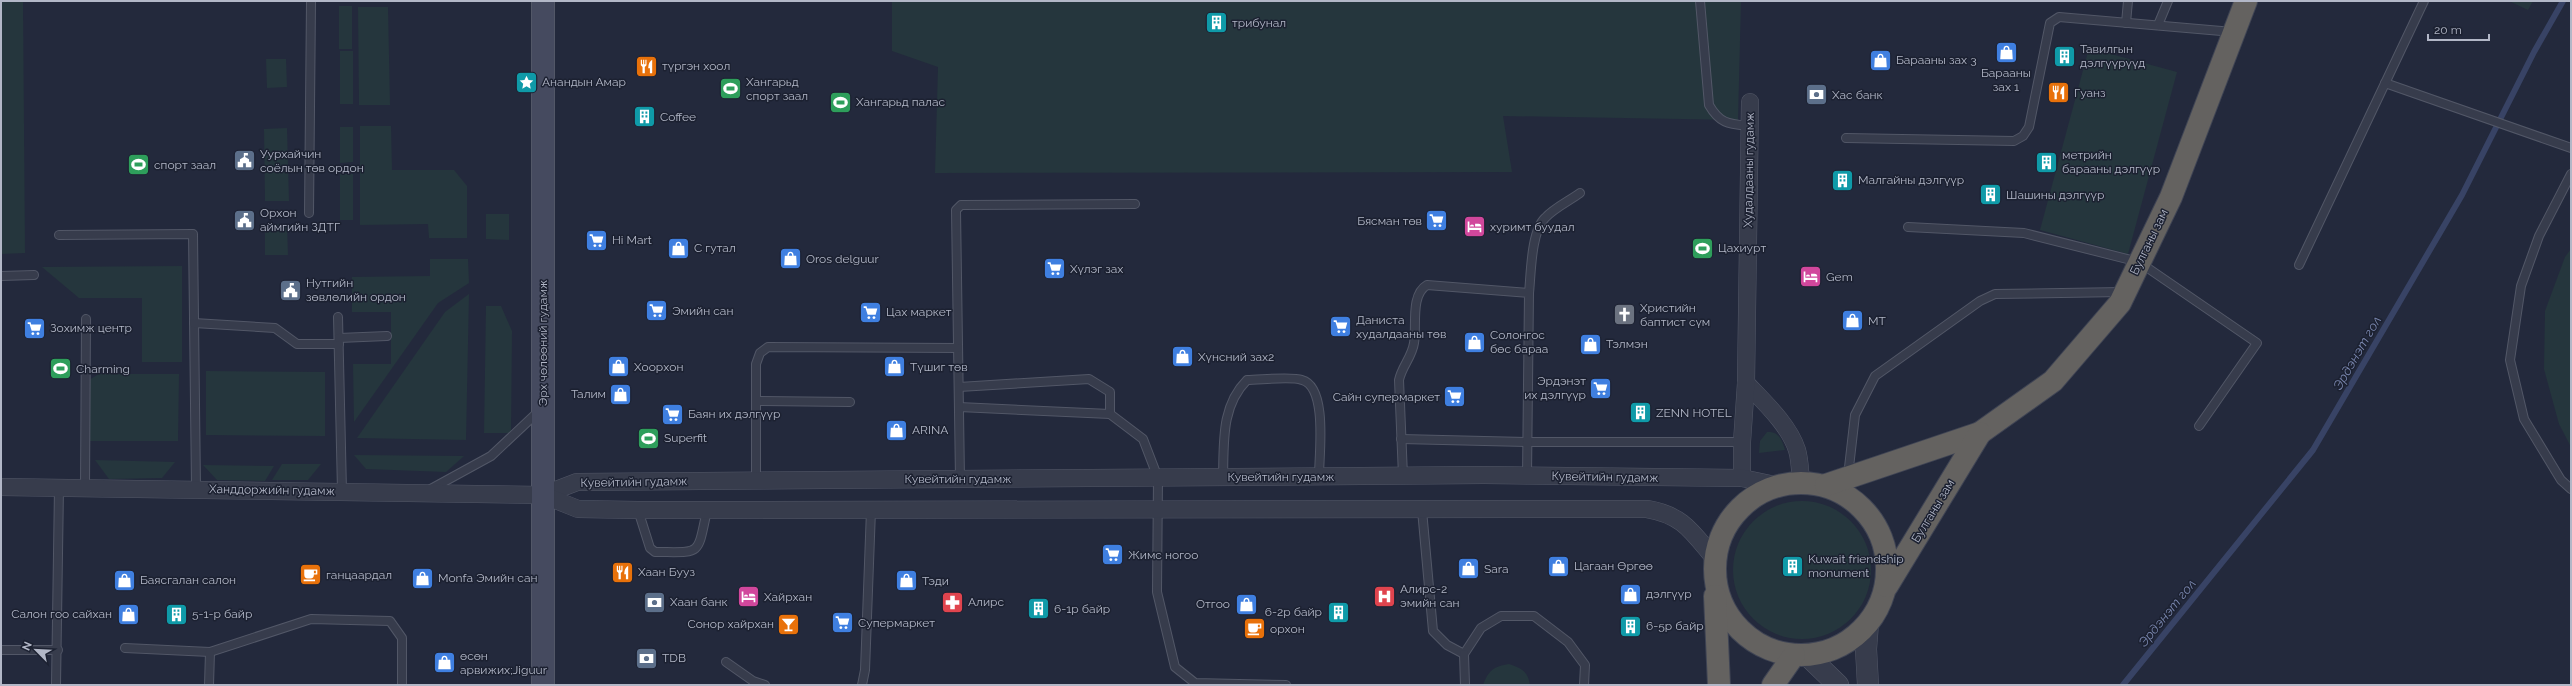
<svg xmlns="http://www.w3.org/2000/svg" width="2572" height="686" viewBox="0 0 2572 686" font-family="Raleway,sans-serif">
<rect width="100%" height="100%" fill="#23293c"/>
<g fill="#25363d">
<polygon points="1,1 23,1 25,253 1,254"/>
<polygon points="892,1 1741,1 1738,120 1503,116 1512,172 935,173 938,67 892,51"/>
<polygon points="2509,1 2533,1 2528,10"/>
<rect x="339" y="6" width="13" height="43"/>
<polygon points="358,7 388,7 390,105 359,105"/>
<polygon points="2089,48 2177,72 2128,254 2040,230"/>
<rect x="340" y="51" width="13" height="53"/>
<polygon points="266,59 286,59 287,87 267,88"/>
<polygon points="360,126 391,126 392,170 454,170 467,186 467,238 429,238 428,224 360,225"/>
<polygon points="340,127 353,127 353,162 340,163"/>
<polygon points="287,128 289,201 265,201 264,129"/>
<rect x="340" y="174" width="13" height="46"/>
<polygon points="486,214 509,214 509,240 486,239"/>
<polygon points="287,224 288,255 265,255 265,225"/>
<polygon points="2571,249 2571,447 2559,424 2544,369 2545,311 2565,257"/>
<polygon points="430,259 468,259 469,283 438,303 354,422 353,364 391,364 391,312 352,312 352,277 430,276"/>
<polygon points="182,266 182,362 142,362 142,298 79,298 42,267"/>
<polygon points="469,294 466,440 357,438 445,312"/>
<polygon points="486,306 501,306 512,331 511,433 484,433"/>
<polygon points="206,371 325,372 325,436 206,435"/>
<polygon points="99,374 179,374 178,441 87,441 89,380"/>
<path d="M1767,432c12,-1 15,8 18,18l-26,3 1,-12z"/>
<polygon points="354,455 464,456 446,472 366,469"/>
<polygon points="95,460 175,462 162,478 109,479"/>
<polygon points="282,464 321,464 308,480 272,480"/>
<polygon points="203,465 274,466 265,481 217,480"/>
<circle cx="1802" cy="570" r="69"/>
<path d="M1509,664c12,4 19,7 21,21h-47c5,-14 11,-19 26,-21z"/>
</g>
<g fill="none" stroke-linecap="round" stroke-linejoin="round">
<polyline stroke="#384365" stroke-width="6" points="2123,685 2313,450 2462,195 2534,52 2563,1"/>
<defs>
<g id="service">
<path d="M1700,1l9,104c11,19 20,19 40,21"/>
<polyline points="2126,23 2128,1"/>
<polyline points="2158,25 2168,1"/>
<polyline points="2385,83 2571,148"/>
<polyline points="1846,138 2014,141 2023,136 2029,127 2050,23 2059,17 2233,32"/>
<polyline points="2571,174 2539,236 2521,286 2510,360 2524,419 2561,480 2571,489"/>
<polyline points="309,213 311,1"/>
<polyline points="1908,227 2024,233 2139,262 2257,343 2199,426"/>
<polyline points="59,235 193,234 196,488"/>
<polyline points="2299,265 2424,1"/>
<polyline points="1,276 34,275"/>
<path d="M1529,293c2,-19 2,-62 16,-75 9,-10 24,-17 35,-25"/>
<polyline points="338,317 342,491"/>
<polyline points="194,323 275,328 297,344 339,344"/>
<polyline points="339,338 387,336"/>
<polyline points="959,387 1089,379 1110,392 1110,414"/>
<polyline points="757,401 850,402"/>
<polyline points="959,407 1110,414 1143,439 1158,478 1157,592 1175,667 1195,683 1286,685"/>
<polyline points="1401,439 1527,442 1742,442"/>
<path d="M1403,476l-4,-96c3,-14 13,-23 15,-37 3,-17 -4,-48 13,-58l102,8 -2,183"/>
<polyline points="1848,476 1855,415 1875,376 1980,301 1995,294 2122,292"/>
<path d="M1223,477c1,-35 -2,-71 24,-97 13,0 44,-4 55,0 26,7 17,75 17,96"/>
<polyline points="960,479 956,210 961,205 1135,204"/>
<polyline points="756,481 756,364 760,353 768,347 958,348"/>
<polyline points="85,488 86,319"/>
<polyline points="429,490 491,456 539,411"/>
<path d="M638,510l12,38 5,4c47,0 42,5 52,-42"/>
<polyline points="1422,510 1433,631 1447,645 1464,654 1481,628 1501,616 1534,616 1568,642 1585,665 1584,685"/>
<polyline points="125,648 210,652 311,619 390,621 402,638 402,685"/>
<polyline points="1,650 58,650"/>
<polyline points="1464,654 1465,685"/>
<polyline points="726,662 753,681 765,685"/>
<polyline points="56,685 59,488"/>
<polyline points="209,685 210,652"/>
<polyline points="862,685 865,670 871,510"/>
</g>
<g id="minor">
<path d="M1746,383c18,19 43,42 51,67 3,10 3,21 4,32"/>
<polyline points="1742,478 1742,442 1746,383 1750,102"/>
<polyline points="1,487 543,495 577,482 1484,475 1742,478 1775,485"/>
<path d="M543,495l35,14 60,1 1009,-1c36,6 45,23 67,49"/>
</g>
<g id="tertiary">
<polyline points="1807,655 1838,685"/>
<polyline points="1868,685 1866,649 1868,623"/>
</g>
<polyline id="secondary" points="543,685 543,1"/>
<g id="trunk">
<circle cx="1801" cy="569" r="86"/>
<polyline points="1826,485 1980,433 2053,381 2120,303 2171,197 2246,1"/>
<polyline points="1887,586 1980,433"/>
<polyline points="1715,596 1719,685"/>
<polyline points="1773,685 1794,655"/>
</g>
</defs>
<use href="#service" stroke="#525767" stroke-width="10"/>
<use href="#minor" stroke="#525767" stroke-width="18"/>
<use href="#tertiary" stroke="#525767" stroke-width="22"/>
<use href="#secondary" stroke="#525767" stroke-width="24"/>
<use href="#trunk" stroke="#3f4454" stroke-width="24"/>
<use href="#service" stroke="#373c4c" stroke-width="8"/>
<use href="#minor" stroke="#373c4c" stroke-width="17"/>
<use href="#tertiary" stroke="#373c4c" stroke-width="21"/>
<use href="#secondary" stroke="#454a5f" stroke-width="22"/>
<use href="#trunk" stroke="#646260" stroke-width="22"/>
</g>
<defs>
<symbol id="building-square" viewBox="-11 -11 22 22"><rect x="-9" y="-9" width="18" height="18" rx="4" fill="#0f9aa8" stroke="#1c2131"/><path d="M-4-6H4V6H1V3H-1V6H-4ZM-2.5-4.3h1.7v1.8h-1.7ZM.8-4.3h1.7v1.8H.8ZM-2.5-1h1.7V.8h-1.7ZM.8-1h1.7V.8H.8Z" fill="#fff"/></symbol>
<symbol id="shop-square" viewBox="-11 -11 22 22"><rect x="-9" y="-9" width="18" height="18" rx="4" fill="#3f7fe0" stroke="#1c2131"/><path d="M-5-2.5h2.3a2.7 3.5 0 0 1 5.4 0H5L5.5 6h-11ZM-1.5-2.5h3a1.5 2.3 0 0 0-3 0Z" fill="#fff"/></symbol>
<symbol id="restaurant-square" viewBox="-11 -11 22 22"><rect x="-9" y="-9" width="18" height="18" rx="4" fill="#e8710a" stroke="#1c2131"/><path d="M-5-6h1v4h1v-4h1v4h1v-4h1v5L-1.5 .5V6h-2V.5L-5-1ZM5-6V6H3V1.5H1.5Q1.5-4 5-6Z" fill="#fff"/></symbol>
<symbol id="sight-square" viewBox="-11 -11 22 22"><rect x="-9" y="-9" width="18" height="18" rx="4" fill="#0f9aa8" stroke="#1c2131"/><path d="M0-6L1.8-2.2L6-1.7L2.9 1.2L3.7 5.4L0 3.3L-3.7 5.4L-2.9 1.2L-6-1.7L-1.8-2.2Z" fill="#fff"/></symbol>
<symbol id="stadium-square" viewBox="-11 -11 22 22"><rect x="-9" y="-9" width="18" height="18" rx="4" fill="#2e9e5b" stroke="#1c2131"/><path d="M0-5a6.5 5 0 1 0 0 10a6.5 5 0 1 0 0-10ZM-3.5-1.8h7v3.6h-7Z" fill="#fff"/></symbol>
<symbol id="bank-square" viewBox="-11 -11 22 22"><rect x="-9" y="-9" width="18" height="18" rx="4" fill="#5c6f8a" stroke="#1c2131"/><path d="M-6-4H6V4H-6ZM0-2.3a2.3 2.3 0 1 0 0 4.6a2.3 2.3 0 1 0 0-4.6Z" fill="#fff"/></symbol>
<symbol id="civic-square" viewBox="-11 -11 22 22"><rect x="-9" y="-9" width="18" height="18" rx="4" fill="#5c6f8a" stroke="#1c2131"/><path d="M-.6-6.5H3V-4.5H.6V-3L4-1V1h2V6H-6V1h2V-1L-.6-3ZM-1.2 2.5V6h2.4V2.5Z" fill="#fff"/></symbol>
<symbol id="supermarket-square" viewBox="-11 -11 22 22"><rect x="-9" y="-9" width="18" height="18" rx="4" fill="#3f7fe0" stroke="#1c2131"/><path d="M-6-5.5h2.5l.6 2H6L4.5 2H-2.5L-4.4-4H-6ZM-1.5 3.2a1.3 1.3 0 1 0 .1 0ZM3 3.2a1.3 1.3 0 1 0 .1 0Z" fill="#fff"/></symbol>
<symbol id="hotel-square" viewBox="-11 -11 22 22"><rect x="-9" y="-9" width="18" height="18" rx="4" fill="#d1479c" stroke="#1c2131"/><path d="M-6-4.5h1.5V1H6V5H4.5V3h-9V5H-6ZM-4 0a1.8 1.8 0 1 1 3.6 0ZM.5 0V-2.5h3Q6-2.5 6 0Z" fill="#fff"/></symbol>
<symbol id="church-square" viewBox="-11 -11 22 22"><rect x="-9" y="-9" width="18" height="18" rx="4" fill="#6b7280" stroke="#1c2131"/><path d="M-1.2-6h2.4v3.5h3.3v2.4h-3.3V6h-2.4V-.1h-3.3v-2.4h3.3Z" fill="#fff"/></symbol>
<symbol id="cafe-square" viewBox="-11 -11 22 22"><rect x="-9" y="-9" width="18" height="18" rx="4" fill="#e8710a" stroke="#1c2131"/><path d="M-5.5-4.5H6V0H3Q3 3.5 0 3.5H-2.5Q-5.5 3.5-5.5 0ZM3-3.2v2h1.7v-2ZM-6 4.5H4V6H-6Z" fill="#fff"/></symbol>
<symbol id="hospital-square" viewBox="-11 -11 22 22"><rect x="-9" y="-9" width="18" height="18" rx="4" fill="#e0444e" stroke="#1c2131"/><path d="M-5-5h3v3.5h4V-5h3V5h-3V1.5h-4V5h-3Z" fill="#fff"/></symbol>
<symbol id="pharmacy-square" viewBox="-11 -11 22 22"><rect x="-9" y="-9" width="18" height="18" rx="4" fill="#e0444e" stroke="#1c2131"/><path d="M-2-6h4v4h4v4h-4v4h-4v-4h-4v-4h4Z" fill="#fff"/></symbol>
<symbol id="bar-square" viewBox="-11 -11 22 22"><rect x="-9" y="-9" width="18" height="18" rx="4" fill="#e8710a" stroke="#1c2131"/><path d="M-6-5H6L.8 .8V4.5H3.5V6h-7V4.5H-.8V.8Z" fill="#fff"/></symbol>
</defs>
<g fill-rule="evenodd">
<use href="#building-square" x="1204" y="10" width="25" height="25"/>
<use href="#shop-square" x="1994" y="40" width="25" height="25"/>
<use href="#building-square" x="2052" y="44" width="25" height="25"/>
<use href="#shop-square" x="1868" y="48" width="25" height="25"/>
<use href="#restaurant-square" x="634" y="54" width="25" height="25"/>
<use href="#sight-square" x="514" y="70" width="25" height="25"/>
<use href="#stadium-square" x="718" y="76" width="25" height="25"/>
<use href="#restaurant-square" x="2046" y="80" width="25" height="25"/>
<use href="#bank-square" x="1804" y="82" width="25" height="25"/>
<use href="#stadium-square" x="828" y="90" width="25" height="25"/>
<use href="#building-square" x="632" y="104" width="25" height="25"/>
<use href="#civic-square" x="232" y="148" width="25" height="25"/>
<use href="#building-square" x="2034" y="150" width="25" height="25"/>
<use href="#stadium-square" x="126" y="152" width="25" height="25"/>
<use href="#building-square" x="1830" y="168" width="25" height="25"/>
<use href="#building-square" x="1978" y="182" width="25" height="25"/>
<use href="#civic-square" x="232" y="208" width="25" height="25"/>
<use href="#supermarket-square" x="1424" y="208" width="25" height="25"/>
<use href="#hotel-square" x="1462" y="214" width="25" height="25"/>
<use href="#supermarket-square" x="584" y="228" width="25" height="25"/>
<use href="#shop-square" x="666" y="236" width="25" height="25"/>
<use href="#stadium-square" x="1690" y="236" width="25" height="25"/>
<use href="#shop-square" x="778" y="246" width="25" height="25"/>
<use href="#supermarket-square" x="1042" y="256" width="25" height="25"/>
<use href="#hotel-square" x="1798" y="264" width="25" height="25"/>
<use href="#civic-square" x="278" y="278" width="25" height="25"/>
<use href="#supermarket-square" x="644" y="298" width="25" height="25"/>
<use href="#supermarket-square" x="858" y="300" width="25" height="25"/>
<use href="#church-square" x="1612" y="302" width="25" height="25"/>
<use href="#shop-square" x="1840" y="308" width="25" height="25"/>
<use href="#supermarket-square" x="1328" y="314" width="25" height="25"/>
<use href="#supermarket-square" x="22" y="316" width="25" height="25"/>
<use href="#shop-square" x="1462" y="330" width="25" height="25"/>
<use href="#shop-square" x="1578" y="332" width="25" height="25"/>
<use href="#shop-square" x="1170" y="344" width="25" height="25"/>
<use href="#shop-square" x="606" y="354" width="25" height="25"/>
<use href="#shop-square" x="882" y="354" width="25" height="25"/>
<use href="#stadium-square" x="48" y="356" width="25" height="25"/>
<use href="#supermarket-square" x="1588" y="376" width="25" height="25"/>
<use href="#shop-square" x="608" y="382" width="25" height="25"/>
<use href="#supermarket-square" x="1442" y="384" width="25" height="25"/>
<use href="#building-square" x="1628" y="400" width="25" height="25"/>
<use href="#supermarket-square" x="660" y="402" width="25" height="25"/>
<use href="#shop-square" x="884" y="418" width="25" height="25"/>
<use href="#stadium-square" x="636" y="426" width="25" height="25"/>
<use href="#supermarket-square" x="1100" y="542" width="25" height="25"/>
<use href="#shop-square" x="1546" y="554" width="25" height="25"/>
<use href="#building-square" x="1780" y="554" width="25" height="25"/>
<use href="#shop-square" x="1456" y="556" width="25" height="25"/>
<use href="#restaurant-square" x="610" y="560" width="25" height="25"/>
<use href="#cafe-square" x="298" y="562" width="25" height="25"/>
<use href="#shop-square" x="410" y="566" width="25" height="25"/>
<use href="#shop-square" x="112" y="568" width="25" height="25"/>
<use href="#shop-square" x="894" y="568" width="25" height="25"/>
<use href="#shop-square" x="1618" y="582" width="25" height="25"/>
<use href="#hospital-square" x="1372" y="584" width="25" height="25"/>
<use href="#hotel-square" x="736" y="584" width="25" height="25"/>
<use href="#bank-square" x="642" y="590" width="25" height="25"/>
<use href="#pharmacy-square" x="940" y="590" width="25" height="25"/>
<use href="#shop-square" x="1234" y="592" width="25" height="25"/>
<use href="#building-square" x="1026" y="596" width="25" height="25"/>
<use href="#building-square" x="1326" y="600" width="25" height="25"/>
<use href="#shop-square" x="116" y="602" width="25" height="25"/>
<use href="#building-square" x="164" y="602" width="25" height="25"/>
<use href="#supermarket-square" x="830" y="610" width="25" height="25"/>
<use href="#bar-square" x="776" y="612" width="25" height="25"/>
<use href="#building-square" x="1618" y="614" width="25" height="25"/>
<use href="#cafe-square" x="1242" y="616" width="25" height="25"/>
<use href="#bank-square" x="634" y="646" width="25" height="25"/>
<use href="#shop-square" x="432" y="650" width="25" height="25"/>
</g>
<g text-anchor="middle" dominant-baseline="central" stroke-width="3" stroke-linejoin="round" paint-order="stroke">
<g font-size="12" fill="#b2b7c7" stroke="#1c2131" text-anchor="start">
<text x="1232" y="23">трибунал</text>
<text x="2080" y="49">Тавилгын<tspan x="2080" dy="14">дэлгүүрүүд</tspan></text>
<text x="1896" y="60">Барааны зах 3</text>
<text x="662" y="66">түргэн хоол</text>
<text x="2006" y="73" text-anchor="middle">Барааны<tspan x="2006" dy="14">зах 1</tspan></text>
<text x="542" y="82">Анандын Амар</text>
<text x="746" y="82">Хангарьд<tspan x="746" dy="14">спорт заал</tspan></text>
<text x="2074" y="93">Гуанз</text>
<text x="1832" y="95">Хас банк</text>
<text x="856" y="102">Хангарьд палас</text>
<text x="660" y="117">Coffee</text>
<text x="260" y="154">Уурхайчин<tspan x="260" dy="14">соёлын төв ордон</tspan></text>
<text x="2062" y="155">метрийн<tspan x="2062" dy="14">барааны дэлгүүр</tspan></text>
<text x="154" y="165">спорт заал</text>
<text x="1858" y="180">Малгайны дэлгүүр</text>
<text x="2006" y="195">Шашины дэлгүүр</text>
<text x="260" y="213">Орхон<tspan x="260" dy="14">аймгийн ЗДТГ</tspan></text>
<text x="1422" y="221" text-anchor="end">Бясман төв</text>
<text x="1490" y="227">хуримт буудал</text>
<text x="612" y="240">Hi Mart</text>
<text x="694" y="248">С гутал</text>
<text x="1718" y="248">Цахиурт</text>
<text x="806" y="259">Oros delguur</text>
<text x="1070" y="269">Хүлэг зах</text>
<text x="1826" y="277">Gem</text>
<text x="306" y="283">Нутгийн<tspan x="306" dy="14">зөвлөлийн ордон</tspan></text>
<text x="1640" y="308">Христийн<tspan x="1640" dy="14">баптист сүм</tspan></text>
<text x="672" y="311">Эмийн сан</text>
<text x="886" y="312">Цах маркет</text>
<text x="1356" y="320">Даниста<tspan x="1356" dy="14">худалдааны төв</tspan></text>
<text x="1868" y="321">MT</text>
<text x="50" y="328">Зохимж центр</text>
<text x="1490" y="335">Солонгос<tspan x="1490" dy="14">бөс бараа</tspan></text>
<text x="1606" y="344">Тэлмэн</text>
<text x="1198" y="357">Хүнсний зах2</text>
<text x="634" y="367">Хоорхон</text>
<text x="910" y="367">Түшиг төв</text>
<text x="76" y="369">Charming</text>
<text x="1586" y="381" text-anchor="end">Эрдэнэт<tspan x="1586" dy="14">их дэлгүүр</tspan></text>
<text x="606" y="394" text-anchor="end">Талим</text>
<text x="1440" y="397" text-anchor="end">Сайн супермаркет</text>
<text x="1656" y="413">ZENN HOTEL</text>
<text x="688" y="414">Баян их дэлгүүр</text>
<text x="912" y="430">ARINA</text>
<text x="664" y="438">Superfit</text>
<text x="1128" y="555">Жимс ногоо</text>
<text x="1808" y="559">Kuwait friendship<tspan x="1808" dy="14">monument</tspan></text>
<text x="1574" y="566">Цагаан Өргөө</text>
<text x="1484" y="569">Sara</text>
<text x="638" y="572">Хаан Бууз</text>
<text x="326" y="575">ганцаардал</text>
<text x="438" y="578">Monfa Эмийн сан</text>
<text x="140" y="580">Баясгалан салон</text>
<text x="922" y="581">Тэди</text>
<text x="1400" y="589">Aлирс-2<tspan x="1400" dy="14">эмийн сан</tspan></text>
<text x="1646" y="594">дэлгүүр</text>
<text x="764" y="597">Хайрхан</text>
<text x="670" y="602">Хаан банк</text>
<text x="968" y="602">Алирс</text>
<text x="1230" y="604" text-anchor="end">Отгоо</text>
<text x="1054" y="609">6-1р байр</text>
<text x="1322" y="612" text-anchor="end">6-2р байр</text>
<text x="112" y="614" text-anchor="end">Салон гоо сайхан</text>
<text x="192" y="614">5-1-р байр</text>
<text x="858" y="623">Супермаркет</text>
<text x="774" y="624" text-anchor="end">Сонор хайрхан</text>
<text x="1646" y="626">6-5р байр</text>
<text x="1270" y="629">орхон</text>
<text x="460" y="656">өсөн<tspan x="460" dy="14">арвижих;Jiguur</tspan></text>
<text x="662" y="658">TDB</text>
</g>
<g font-size="12" fill="#b2b7c7" stroke="#1c2131">
<text transform="translate(1749 170) rotate(-89)">Худалдааны гудамж</text>
<text transform="translate(2149 242) rotate(-64)">Булганы зам</text>
<text transform="translate(543 343) rotate(-90)">Эрх чөлөөний гудамж</text>
<text x="1281" y="477">Кувейтийн гудамж</text>
<text transform="translate(1605 477) rotate(1)">Кувейтийн гудамж</text>
<text x="958" y="479">Кувейтийн гудамж</text>
<text transform="translate(634 482) rotate(-1)">Кувейтийн гудамж</text>
<text transform="translate(272 490) rotate(1)">Ханддоржийн гудамж</text>
<text transform="translate(1933 511) rotate(-59)">Булганы зам</text>
</g>
<g font-size="13" font-style="italic" fill="#7a87af" stroke="#1c2131">
<text transform="translate(2357 353) rotate(-60)">Эрдэнэт гол</text>
<text transform="translate(2167 613) rotate(-51)">Эрдэнэт гол</text>
</g>
</g>
<rect width="2572" height="686" fill="none" stroke="#b2b7c7" stroke-width="4"/>
<g transform="translate(36 650) rotate(294)" stroke="#1c2131" stroke-width="3" paint-order="stroke">
<path d="M0-3L7 15L0 10L-7 15Z" fill="#b2b7c7"/>
<text y="-6" font-size="11" font-weight="bold" text-anchor="middle" fill="#b2b7c7">N</text>
</g>
<path d="M2428 34v6h61v-6" fill="none" stroke="#b2b7c7" stroke-width="2"/>
<text x="2434" y="34" font-size="12" fill="#b2b7c7" stroke="#1c2131" stroke-width="3" paint-order="stroke">20 m</text>
</svg>
